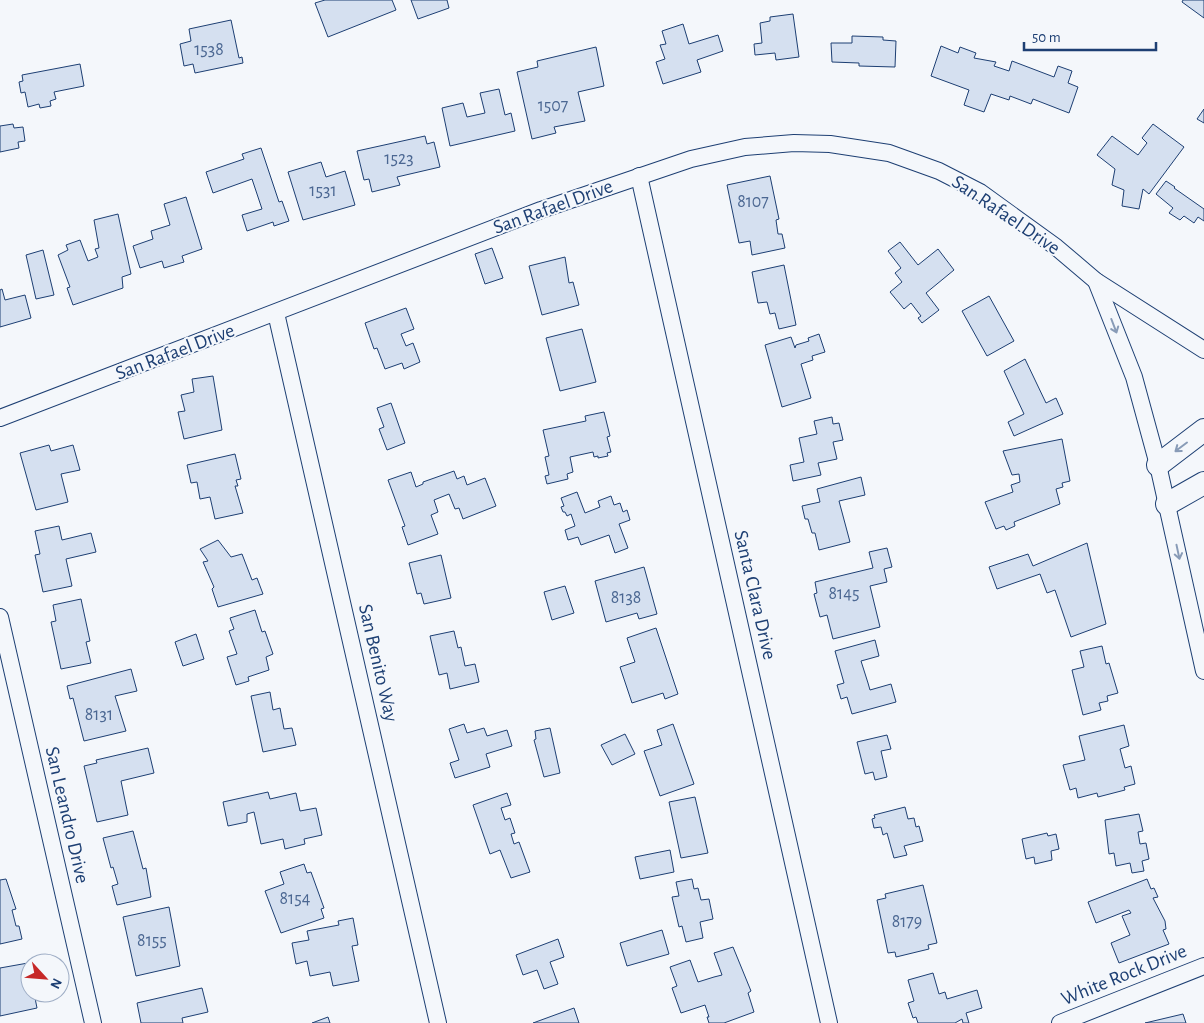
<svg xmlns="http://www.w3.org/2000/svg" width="1204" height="1023" viewBox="0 0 1204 1023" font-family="'Alegreya Sans',sans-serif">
<rect width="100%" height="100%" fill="#f4f7fb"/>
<g fill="#d5e0f0" stroke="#1d3f73">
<polygon points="325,0 392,0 396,10 328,37 315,3"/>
<polygon points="411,0 447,0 449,8 418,19"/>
<polygon points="1183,0 1204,0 1204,18 1182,2"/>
<polygon points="793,14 799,57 776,60 775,53 755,55 754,44 762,43 760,23 770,21 770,17"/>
<polygon points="231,20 239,58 242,57 243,63 195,73 193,64 184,66 180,44 191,41 189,29"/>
<polygon points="683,24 689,44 718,35 723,51 697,60 701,72 663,84 656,62 665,59 660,45 666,44 662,31"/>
<polygon points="852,36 883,37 883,40 896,41 895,67 859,66 859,63 832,62 831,43 852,43"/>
<polygon points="941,46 958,53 960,47 976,53 974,58 996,62 994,66 1009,71 1012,61 1054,77 1058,66 1072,71 1068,83 1078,87 1069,113 1033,99 1031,104 1010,96 1009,100 991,94 984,112 964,105 969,90 931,76"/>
<polygon points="596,47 604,86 578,92 585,121 554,127 556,133 532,139 517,72 538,67 537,61"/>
<polygon points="80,64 84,86 54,92 56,99 50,101 51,106 40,108 39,104 28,107 25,92 21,93 19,82 23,81 22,75"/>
<polygon points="499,89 505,115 511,113 515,131 450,146 442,108 463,103 467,117 485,113 480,93"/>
<polygon points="1204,109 1204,123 1197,119"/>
<polygon points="13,124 14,128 23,127 25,141 18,142 19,148 0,152 0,126"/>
<polygon points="1153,124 1184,147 1149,194 1143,189 1139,209 1122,206 1124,190 1112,185 1115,169 1097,155 1112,136 1138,155 1147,143 1142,138"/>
<polygon points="425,136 427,144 434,142 440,167 397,177 400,185 372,192 369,179 364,180 357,151"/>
<polygon points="261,148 279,202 282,201 289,221 274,226 273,222 247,231 242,215 262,209 252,179 213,193 206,172 244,159 242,154"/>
<polygon points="321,162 326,177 345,171 355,205 303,220 288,172"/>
<polygon points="770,176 779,219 776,220 778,234 782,234 785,248 752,255 750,241 739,243 727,185"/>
<polygon points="1166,181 1175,187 1174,188 1204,209 1204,221 1198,217 1194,223 1184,216 1180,220 1169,213 1173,208 1156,194"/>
<polygon points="186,197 202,249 182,256 184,262 164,268 162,261 140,268 133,246 153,239 151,231 170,225 164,204"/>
<polygon points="118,214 131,274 122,277 123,288 73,305 67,288 70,287 58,255 68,250 66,245 80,240 88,261 98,257 95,249 99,248 94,220"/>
<polygon points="900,242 918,265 938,249 954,270 926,293 939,310 922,323 918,318 921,316 911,303 904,309 890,292 902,282 895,273 901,268 888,251"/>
<polygon points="492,248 503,278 485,284 475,254"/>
<polygon points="43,250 54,295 36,299 26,255"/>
<polygon points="565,257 569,283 573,282 579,305 542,315 529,266"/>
<polygon points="784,265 796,325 779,329 775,313 770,314 767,302 758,303 752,272"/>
<polygon points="2,289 5,300 25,295 31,318 0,327 0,290"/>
<polygon points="989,296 1014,341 987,356 962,311"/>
<polygon points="406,308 414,329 401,334 406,346 413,343 420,362 404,369 402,363 385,369 377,348 374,349 365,323"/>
<polygon points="582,329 596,382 560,391 546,338"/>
<polygon points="819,334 825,352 812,356 813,360 801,364 811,398 782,407 765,345 791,337 795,348 796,345 809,341 808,338"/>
<polygon points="1025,359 1046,403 1056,398 1063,414 1014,436 1008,422 1024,414 1004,371"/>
<polygon points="213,376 222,430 184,439 178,412 185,411 181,395 194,392 192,379"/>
<polygon points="391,403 405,443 387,450 379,429 384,427 377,408"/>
<polygon points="604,412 610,436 607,437 611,452 607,453 608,456 598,458 598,456 594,457 593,452 570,457 573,472 567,474 568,479 547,484 545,476 549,475 545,457 549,456 543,430 586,421 585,416"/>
<polygon points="832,417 833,424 839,423 843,440 833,442 837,459 818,463 821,475 793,481 790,465 804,462 799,438 817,434 814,421"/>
<polygon points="1062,439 1070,481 1062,483 1063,487 1056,489 1060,504 1014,522 1015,526 1006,530 1004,526 996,529 985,502 1013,492 1011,485 1020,482 1019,474 1012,475 1003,451"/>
<polygon points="49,445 51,451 73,445 80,470 61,474 68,502 36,510 20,453"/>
<polygon points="235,454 241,479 236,480 238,486 235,486 243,513 215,519 210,497 200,499 197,482 191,483 187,465"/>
<polygon points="454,471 457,479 464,476 467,485 485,478 496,506 463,519 459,508 455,509 449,494 434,500 438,512 431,515 438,534 408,545 402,527 405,526 388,480 411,472 416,487 423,484 423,482"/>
<polygon points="861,477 865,495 839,501 850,542 819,550 815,533 812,533 808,519 805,519 802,506 820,502 817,489"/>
<polygon points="577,492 585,513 600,507 598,501 611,496 614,505 620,503 623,512 627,510 630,520 619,524 628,548 615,553 609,535 581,545 578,537 568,540 565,530 575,526 571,514 567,516 565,512 563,512 561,507 564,506 561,498"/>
<polygon points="59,526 62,540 91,533 96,552 66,559 72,586 43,592 35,555 40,554 35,531"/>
<polygon points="218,540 231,557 242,554 252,580 257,578 263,594 218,607 212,589 214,587 203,562 208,561 200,549"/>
<polygon points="1087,543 1106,624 1071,637 1055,590 1047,593 1040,574 997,589 989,567 1028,554 1033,566"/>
<polygon points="887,548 892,567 884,569 887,582 870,586 880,627 833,639 827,615 820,617 814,594 817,593 815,582 873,568 869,552"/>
<polygon points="441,555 451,598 424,604 421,593 417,594 409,563"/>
<polygon points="644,567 657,614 639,619 637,613 606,622 595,581"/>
<polygon points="565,586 574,613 552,620 544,592"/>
<polygon points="81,599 90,641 86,642 91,663 61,669 51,622 56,621 53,605"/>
<polygon points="255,610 262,632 265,631 273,654 266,657 269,670 248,677 249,681 236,685 227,657 237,654 229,631 234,629 230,618"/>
<polygon points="656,628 678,694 665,699 663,693 632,703 620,667 635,662 627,638"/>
<polygon points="454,631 458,648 461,647 465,666 475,664 479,682 450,689 447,673 439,675 430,636"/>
<polygon points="196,634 204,659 183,666 175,642"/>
<polygon points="875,640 879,656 861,661 868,683 870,690 891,684 896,702 852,714 847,697 841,699 837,685 844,683 835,651"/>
<polygon points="1102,646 1106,664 1109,663 1118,693 1107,696 1108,701 1099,703 1101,710 1083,715 1072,670 1084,667 1080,651"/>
<polygon points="131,669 137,691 115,696 126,731 84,741 73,698 70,699 67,686"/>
<polygon points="270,692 273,710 280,708 284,729 292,728 296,745 263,752 251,696"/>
<polygon points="464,724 467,733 484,728 487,736 507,730 512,746 486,754 490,767 455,778 450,763 459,760 449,729"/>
<polygon points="673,724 694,784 660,796 644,751 662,745 657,730"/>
<polygon points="1124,725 1129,746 1120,749 1125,768 1131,766 1135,784 1124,787 1125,790 1098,797 1097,793 1078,798 1076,788 1070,790 1063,765 1085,760 1079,736"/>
<polygon points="550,728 560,773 544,777 534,740 536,739 535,731"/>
<polygon points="625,734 635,754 612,765 601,745"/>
<polygon points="887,735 891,749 881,751 887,777 875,780 873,772 865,774 857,742"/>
<polygon points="148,748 154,773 121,781 128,815 97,822 84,766 97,763 96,760"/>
<polygon points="268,792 270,799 296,793 300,811 316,808 322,835 304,839 305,844 285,849 283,839 261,844 254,812 247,814 247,822 228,826 223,802"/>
<polygon points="507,793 511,805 501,808 505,820 510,818 515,833 511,834 514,844 519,842 530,872 511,878 500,850 490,854 473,805"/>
<polygon points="695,797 708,853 681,858 669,802"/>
<polygon points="905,807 908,819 914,818 916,827 919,826 923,841 904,846 907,855 894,858 887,833 883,835 881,827 874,828 872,819 875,818 874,815"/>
<polygon points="1139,814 1143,831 1138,832 1140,844 1146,843 1149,859 1142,861 1144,871 1132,873 1130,863 1116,866 1114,853 1109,854 1105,820"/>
<polygon points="133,831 143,869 146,868 151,897 117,905 112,886 118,884 113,867 111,868 103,838"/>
<polygon points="1047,833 1048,836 1056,834 1059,849 1051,851 1052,860 1035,864 1034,857 1026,859 1022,839"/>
<polygon points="670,850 674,872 640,879 635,857"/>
<polygon points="304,864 307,873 311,872 324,908 321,909 324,918 281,933 265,891 284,884 280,872"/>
<polygon points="6,879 16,909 12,910 16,926 19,926 22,939 0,944 0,880"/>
<polygon points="692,879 694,889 698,888 701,900 709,899 713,919 700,922 703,938 686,942 682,926 679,927 672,897 679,896 676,882"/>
<polygon points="1147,879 1151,889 1154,888 1158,897 1153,898 1165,921 1166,929 1163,930 1169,944 1119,963 1111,943 1130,935 1122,916 1131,913 1129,910 1096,923 1088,902"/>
<polygon points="923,885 937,943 928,945 929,949 896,957 895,952 888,953 877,900 886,898 885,894"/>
<polygon points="169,907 180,966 136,976 123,917"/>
<polygon points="353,918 358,945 352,946 359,981 333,986 330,972 310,976 307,961 296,964 292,943 309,940 307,931 339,925 338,921"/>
<polygon points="662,930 669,954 627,966 620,943"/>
<polygon points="558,939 564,957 550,962 558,984 544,989 537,970 523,975 516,955"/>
<polygon points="733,947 751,991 748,993 754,1012 724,1023 709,1023 707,1017 709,1017 705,1005 681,1013 672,988 677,986 670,967 690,960 698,982 714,977 722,975 714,953"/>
<polygon points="28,963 30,993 34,993 37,1008 0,1016 0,968"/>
<polygon points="933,973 939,994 945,992 947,999 977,990 982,1008 966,1013 969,1023 963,1023 962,1019 955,1023 918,1023 916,1017 913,1018 908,1003 914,1001 908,980"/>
<polygon points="202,988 208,1012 182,1018 183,1023 141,1023 137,1003"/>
<polygon points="574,1008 579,1023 533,1023"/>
<polygon points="1183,1014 1186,1023 1145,1023"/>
<polygon points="328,1017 330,1023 312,1023"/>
</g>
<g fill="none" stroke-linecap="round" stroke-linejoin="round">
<defs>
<g id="street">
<polyline points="639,176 829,1023"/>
<polyline points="1096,281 1134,377 1158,465 1204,671"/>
<polyline points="276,313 438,1023"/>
<polyline points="0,418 541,210 691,159 745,147 794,143 830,144 889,153 939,171 980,192 1056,247 1096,281 1204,350"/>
<polyline points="0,617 93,1023"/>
<polyline points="1060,1023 1204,966"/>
</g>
<g id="secondary">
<polyline points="1158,465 1204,430"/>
<polyline points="1167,504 1204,483"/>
</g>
</defs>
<use href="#street" stroke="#1d3f73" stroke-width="18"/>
<use href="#secondary" stroke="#1d3f73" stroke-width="24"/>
<use href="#street" stroke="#f4f7fb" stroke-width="16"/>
<use href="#secondary" stroke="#f4f7fb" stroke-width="22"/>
</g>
<defs><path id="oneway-shaft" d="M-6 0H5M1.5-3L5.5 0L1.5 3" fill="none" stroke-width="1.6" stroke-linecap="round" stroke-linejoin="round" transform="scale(1.25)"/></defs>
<g stroke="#889bb7">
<use href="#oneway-shaft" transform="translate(1114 326) rotate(69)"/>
<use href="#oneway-shaft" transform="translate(1181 447) rotate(143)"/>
<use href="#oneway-shaft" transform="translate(1178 552) rotate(78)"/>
</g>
<g text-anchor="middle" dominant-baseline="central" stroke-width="4" stroke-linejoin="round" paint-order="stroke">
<g font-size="18" fill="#4b6792">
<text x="209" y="50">1538</text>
<text x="553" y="106">1507</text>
<text x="399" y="159">1523</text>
<text x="323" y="191">1531</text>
<text x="753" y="202">8107</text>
<text x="844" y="594">8145</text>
<text x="626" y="598">8138</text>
<text x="99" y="715">8131</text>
<text x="295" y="899">8154</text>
<text x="907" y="922">8179</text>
<text x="152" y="941">8155</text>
</g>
<g font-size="20" fill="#1d3f73" stroke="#f4f7fb">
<text transform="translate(553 207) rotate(-20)">San Rafael Drive</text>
<text transform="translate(1006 215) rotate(34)">San Rafael Drive</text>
<text transform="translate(175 352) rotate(-21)">San Rafael Drive</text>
<text transform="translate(755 595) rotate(77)">Santa Clara Drive</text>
<text transform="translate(378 663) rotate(77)">San Benito Way</text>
<text transform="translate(67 815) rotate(77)">San Leandro Drive</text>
<text transform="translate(1124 975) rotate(-22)">White Rock Drive</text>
</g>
</g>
<g transform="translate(45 978) rotate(116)"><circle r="24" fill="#f4f7fb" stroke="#9eadc5"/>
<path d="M0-4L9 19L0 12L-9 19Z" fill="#c62828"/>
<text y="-8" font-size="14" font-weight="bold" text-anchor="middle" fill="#1d3f73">N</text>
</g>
<path d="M1024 42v8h132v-8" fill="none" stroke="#1d3f73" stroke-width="2.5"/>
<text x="1032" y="42" font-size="15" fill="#1d3f73" stroke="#f4f7fb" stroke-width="4" paint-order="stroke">50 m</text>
</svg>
